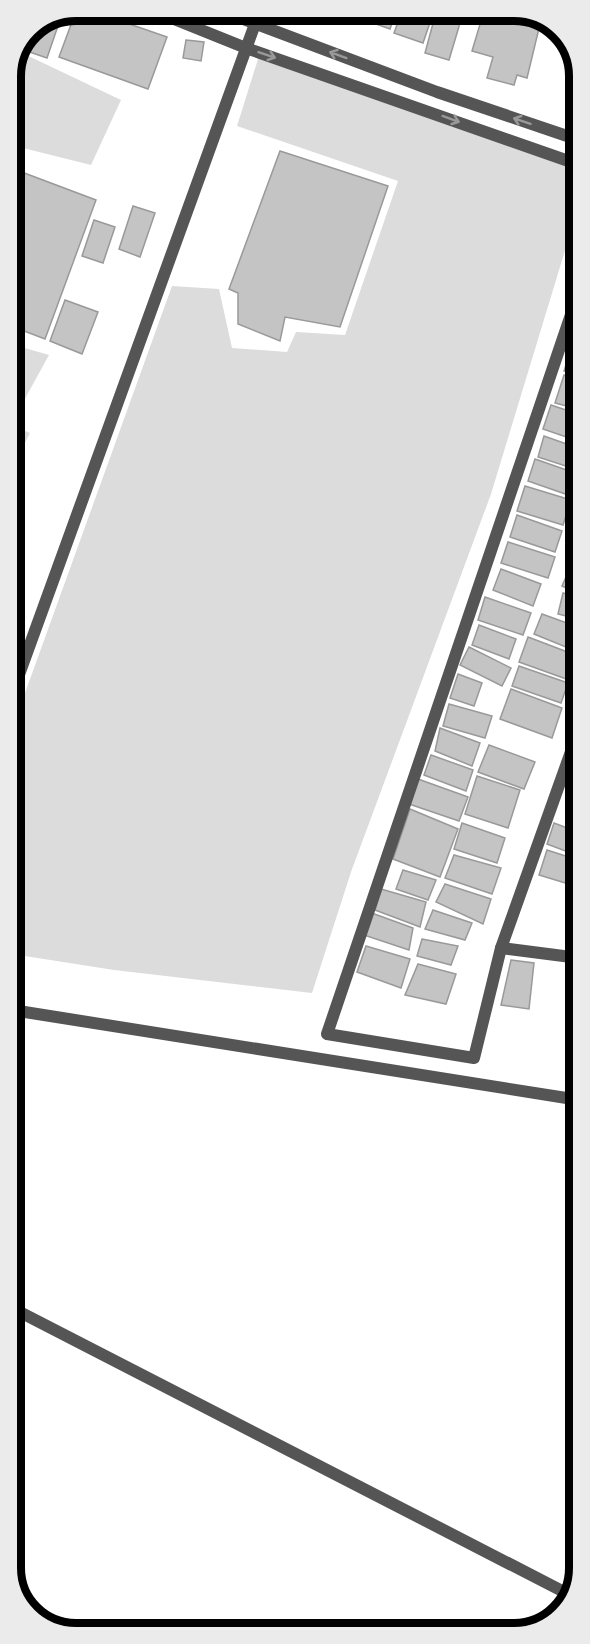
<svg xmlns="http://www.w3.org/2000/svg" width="590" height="1644" viewBox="0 0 590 1644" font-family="Commissioner,sans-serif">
<rect width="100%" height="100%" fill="#fff"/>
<g fill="#dcdcdc">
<polygon points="20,52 121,100 91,165 11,145 11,72"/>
<polygon points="259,56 577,170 577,211 491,494 351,872 312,993 114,970 12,954 12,729 172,286 219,289 232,348 287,352 296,332 345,335 398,181 237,126"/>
<polygon points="11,344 49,355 11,424"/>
<polygon points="11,425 30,433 14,464 11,463"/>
</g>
<g fill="#c4c4c4" stroke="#999" stroke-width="1.5">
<polygon points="76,11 92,11 167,37 148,89 59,57"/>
<polygon points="353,11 396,11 390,29 351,15"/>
<polygon points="402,11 434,11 423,43 394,33"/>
<polygon points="484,11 519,11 541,20 527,78 517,75 514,85 487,78 493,57 472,51"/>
<polygon points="435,16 460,23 449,60 425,53"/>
<polygon points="61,17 47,58 21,49 30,29"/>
<polygon points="186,40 204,42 201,61 183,58"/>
<polygon points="577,66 577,108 568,107"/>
<polygon points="280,151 388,186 340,327 285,317 280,341 238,324 238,293 229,289"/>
<polygon points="11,168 96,200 45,339 11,326"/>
<polygon points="133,206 155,213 140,257 119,249"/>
<polygon points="94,220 115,227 103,263 82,256"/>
<polygon points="65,300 98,312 82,354 50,341"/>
<polygon points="570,352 578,355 578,376 564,371"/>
<polygon points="564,375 578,380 578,409 555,403"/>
<polygon points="551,405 578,414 578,441 543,429"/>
<polygon points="544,436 578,448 578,470 538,457"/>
<polygon points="535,459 578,474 571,496 528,481"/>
<polygon points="525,486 571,500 563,525 517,511"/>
<polygon points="517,515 562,531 555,552 510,537"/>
<polygon points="508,542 555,557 548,578 501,563"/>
<polygon points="571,565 578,568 578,593 562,586"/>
<polygon points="501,569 541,584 533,606 493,590"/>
<polygon points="563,593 578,597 578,619 558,614"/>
<polygon points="485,597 531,613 523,635 478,620"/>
<polygon points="542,614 578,627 578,652 534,634"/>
<polygon points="479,625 516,639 509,659 472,645"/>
<polygon points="528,637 578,656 569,680 519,662"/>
<polygon points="469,647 511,668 502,686 460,665"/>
<polygon points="519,666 568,683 561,703 512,686"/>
<polygon points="458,674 482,683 474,706 450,698"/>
<polygon points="511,689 562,708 552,738 500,719"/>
<polygon points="449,704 492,716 485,738 443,726"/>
<polygon points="440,728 480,743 472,766 435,751"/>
<polygon points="489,745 535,762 524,789 478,772"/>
<polygon points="431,755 473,770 466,791 424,775"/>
<polygon points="576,772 578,773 578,798 568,794"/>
<polygon points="477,776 520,790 508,828 465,814"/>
<polygon points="418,779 468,797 459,821 409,804"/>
<polygon points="574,803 578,804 578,826 568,823"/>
<polygon points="410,809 458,829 440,877 393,859"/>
<polygon points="462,823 505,838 497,863 454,849"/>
<polygon points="554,823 578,832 576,855 547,844"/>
<polygon points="547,850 578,860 572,885 539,875"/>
<polygon points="454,855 501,868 492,894 445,878"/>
<polygon points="403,870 436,880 428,900 396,889"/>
<polygon points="445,884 491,899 483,924 436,902"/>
<polygon points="381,889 426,902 420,927 375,910"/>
<polygon points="575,893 578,894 579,923 567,920"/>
<polygon points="433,910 472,923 465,940 425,929"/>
<polygon points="369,912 413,928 409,950 364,935"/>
<polygon points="422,939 458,946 451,965 417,956"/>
<polygon points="366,946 410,959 401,988 357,972"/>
<polygon points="511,960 534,963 529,1009 501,1005"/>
<polygon points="418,964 456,974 446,1004 405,995"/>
</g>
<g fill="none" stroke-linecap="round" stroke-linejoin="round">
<g stroke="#555" stroke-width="12">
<polyline points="12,694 255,24"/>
<polyline points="12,1010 579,1100"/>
<polyline points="12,1308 570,1595"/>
</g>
<g stroke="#555" stroke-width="12">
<polyline points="154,11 246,48 577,164"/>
<polyline points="222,11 437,92 570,137 577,137"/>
<polyline points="578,294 327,1034 474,1058 501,948 578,732"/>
<polyline points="501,948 579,958"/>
</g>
</g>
<defs><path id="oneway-shaft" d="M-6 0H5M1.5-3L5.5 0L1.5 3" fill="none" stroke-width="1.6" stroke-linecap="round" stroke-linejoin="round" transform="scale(1.5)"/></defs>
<g stroke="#999">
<use href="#oneway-shaft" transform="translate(267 55) rotate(19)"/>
<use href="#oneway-shaft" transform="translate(338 55) rotate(-160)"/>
<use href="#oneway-shaft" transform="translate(451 119) rotate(20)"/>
<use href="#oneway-shaft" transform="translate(522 121) rotate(-161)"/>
</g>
<path d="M0 0H590V1644H0ZM76 21H514A55 55 0 0 1 569 76V1568A55 55 0 0 1 514 1623H76A55 55 0 0 1 21 1568V76A55 55 0 0 1 76 21Z" fill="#ebebeb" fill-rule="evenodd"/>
<path fill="none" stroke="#000" stroke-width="8" d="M76 21H514A55 55 0 0 1 569 76V1568A55 55 0 0 1 514 1623H76A55 55 0 0 1 21 1568V76A55 55 0 0 1 76 21Z"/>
</svg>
